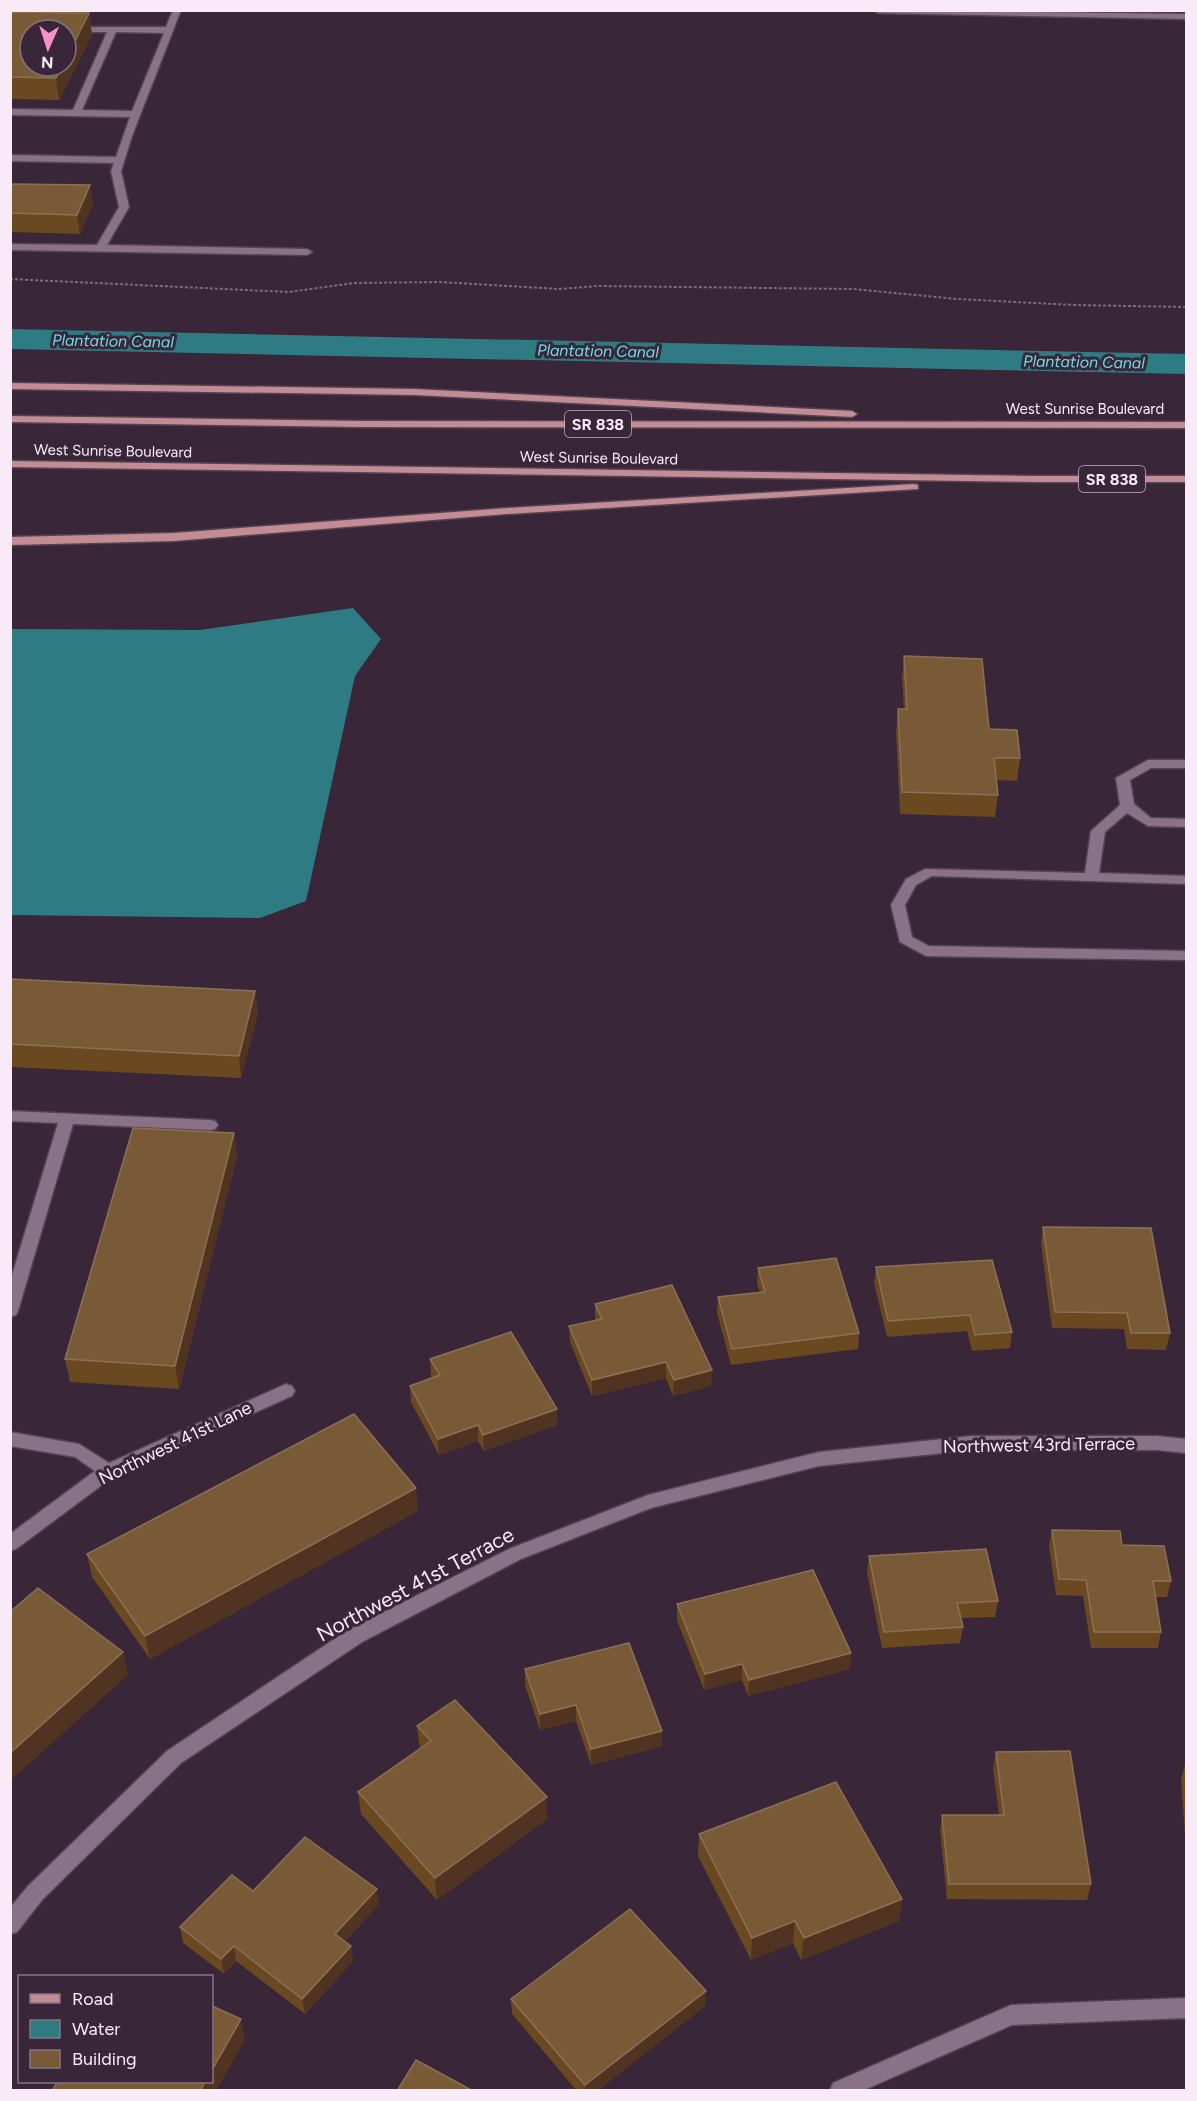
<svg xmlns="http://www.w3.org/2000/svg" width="1197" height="2101" viewBox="0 0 1197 2101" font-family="Figtree,sans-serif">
<rect width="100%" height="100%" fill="#392638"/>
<polygon fill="#2e7b84" points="353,608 381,639 355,676 306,901 260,918 11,915 11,629 200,630"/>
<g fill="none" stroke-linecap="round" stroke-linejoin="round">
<polygon fill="#2e7b84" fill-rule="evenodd" points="10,329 1186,354 1186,374 10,349"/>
<defs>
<g id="minor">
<path d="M173,10h8l-49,126 -11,35 8,36 -22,38 200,4 5,3 -5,3 -297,-5v-6l87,1 22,-38 -8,-36 3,-8 -104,-2v-6l106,2 14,-40 -120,-2v-6l63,1 34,-78h-37l-4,-3 1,-2h99zM116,32l48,1 -32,78 -50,-1z"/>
<polygon points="874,10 1186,14 1186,19 878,13"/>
<polygon points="1148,760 1186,760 1186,768 1151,768 1130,780 1134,804 1151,818 1186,819 1186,827 1148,826 1127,813 1105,832 1099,873 1186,876 1186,884 932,876 916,885 905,905 912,937 929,946 1186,951 1186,960 926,956 900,942 891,905 906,879 925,869 1085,873 1091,831 1120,805 1116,778"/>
<polygon points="10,1111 210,1120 215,1121 218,1125 215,1129 210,1130 73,1124 18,1311 16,1315 10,1317 10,1282 58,1123 10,1121"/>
<polygon points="286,1384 292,1386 295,1391 292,1396 114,1476 16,1549 10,1551 10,1534 95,1471 75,1457 10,1446 10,1432 79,1444 109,1463"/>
<polygon points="972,1436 1157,1436 1186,1439 1186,1453 1157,1450 972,1450 819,1466 651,1508 521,1559 362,1642 181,1763 42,1900 17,1932 10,1934 10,1908 28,1886 167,1751 348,1630 509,1549 648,1495 819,1452"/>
<polygon points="1186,1998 1186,2018 1012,2025 864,2090 830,2090 833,2083 1011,2005"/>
</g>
<g id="major">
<polygon points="10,383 414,389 852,411 857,414 852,417 414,395 10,389"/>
<polygon points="10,416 361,421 1186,422 1186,428 361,427 10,422"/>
<polygon points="10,461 1037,476 1186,476 1186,482 1037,482 10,467"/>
<polygon points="914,484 918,485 918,489 507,514 174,541 10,545 10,537 174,533 507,508"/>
</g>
</defs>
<use href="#minor" stroke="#544353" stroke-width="3"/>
<use href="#major" stroke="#544353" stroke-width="3"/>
<polyline stroke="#7d6c7c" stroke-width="2" stroke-dasharray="3 2" stroke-linecap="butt" points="10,279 289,292 354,283 440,282 559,289 598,286 853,289 957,299 1074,305 1186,307"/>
<use href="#minor" fill="#897287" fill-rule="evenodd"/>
<use href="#major" fill="#c38c93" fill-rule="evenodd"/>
</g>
<g fill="#6a4820">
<polygon points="10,12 89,13 92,35 59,100 10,99"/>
<polygon points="10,184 93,204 80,234 10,232"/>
<polygon points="904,656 989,729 1020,758 1017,781 996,780 998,795 995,817 900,814 896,731 898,709 904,709 902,678"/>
<polygon points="10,979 255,991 258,1014 241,1078 10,1067"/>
<polygon points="234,1133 237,1156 179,1389 70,1382 65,1359"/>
<polygon points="1043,1227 1170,1333 1166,1350 1127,1349 1124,1329 1052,1328 1041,1243"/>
<polygon points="876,1267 1012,1332 1010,1348 972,1351 967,1331 887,1337 874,1283"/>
<polygon points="758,1268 859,1333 858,1349 731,1365 717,1313 718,1297 760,1292 757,1284"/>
<polygon points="595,1304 712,1370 711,1386 673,1396 666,1378 592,1396 570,1342 569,1326 595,1320"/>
<polygon points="430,1359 557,1425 484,1451 478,1441 439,1455 411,1402 410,1386 433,1378 431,1376"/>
<polygon points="418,1511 150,1659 92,1577 87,1554"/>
<polygon points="1052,1530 1122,1545 1171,1581 1167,1597 1156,1597 1161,1632 1158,1648 1091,1648 1083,1596 1056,1595 1049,1546"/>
<polygon points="869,1556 998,1601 995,1617 961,1618 963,1627 960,1643 882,1648 867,1572"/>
<polygon points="677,1604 851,1653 850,1669 748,1696 742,1680 704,1690 677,1620"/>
<polygon points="525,1669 662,1746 591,1765 576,1721 540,1730 525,1685"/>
<polygon points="417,1726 547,1797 547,1819 437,1900 361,1814 358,1792 420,1749"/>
<polygon points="996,1752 1091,1884 1087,1900 947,1899 940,1830 942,1815 999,1815 993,1768"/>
<polygon points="1185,1764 1186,1764 1186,1848 1181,1780"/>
<polygon points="699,1834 902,1899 899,1921 801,1960 793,1943 751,1960 698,1856"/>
<polygon points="377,1889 379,1904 345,1941 351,1946 353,1961 305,2014 236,1961 224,1974 183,1943 180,1927 253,1891"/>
<polygon points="706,1991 705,2006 597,2091 577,2091 512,2014 511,1999"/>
</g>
<g fill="#503320">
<polygon points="89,13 92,35 59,100 56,78 62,66 66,66 66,59"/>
<polygon points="90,185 93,204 80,234 77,215"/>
<polygon points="255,991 258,1014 241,1078 239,1056"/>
<polygon points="234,1133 237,1156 179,1389 175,1366"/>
<polygon points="666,1362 666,1378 592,1396 592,1380"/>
<polygon points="712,1370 711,1386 673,1396 674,1380"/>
<polygon points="557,1409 557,1425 484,1451 483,1435"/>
<polygon points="478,1425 478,1441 439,1455 438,1439"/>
<polygon points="416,1488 418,1511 150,1659 145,1636"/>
<polygon points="123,1652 128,1675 10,1781 10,1753"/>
<polygon points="851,1653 850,1669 748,1696 749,1680"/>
<polygon points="742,1664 742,1680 704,1690 705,1674"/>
<polygon points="576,1705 576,1721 540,1730 540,1714"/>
<polygon points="662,1731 662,1746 591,1765 591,1749"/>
<polygon points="547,1797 547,1819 437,1900 435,1878"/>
<polygon points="377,1889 379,1904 337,1949 335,1934"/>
<polygon points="902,1899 899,1921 801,1960 804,1938"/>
<polygon points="795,1921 793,1943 751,1960 752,1938"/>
<polygon points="234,1946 236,1961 224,1974 221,1959"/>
<polygon points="351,1946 353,1961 305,2014 302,1999"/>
<polygon points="706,1991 705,2006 597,2091 585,2091 585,2085"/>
<polygon points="241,2019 245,2040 216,2091 200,2091 205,2082 212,2082 212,2070"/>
</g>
<g fill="#795a37" stroke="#8d7055" stroke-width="1.5">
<polygon points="10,12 89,13 66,59 66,30 30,30 30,66 62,66 56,78 10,77"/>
<polygon points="10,184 90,185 77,215 10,213"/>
<polygon points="904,656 982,659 989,729 1017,730 1020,758 994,758 998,795 902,792 898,709 907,709"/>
<polygon points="10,979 255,991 239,1056 10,1044"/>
<polygon points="133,1128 234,1133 175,1366 65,1359"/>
<polygon points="1043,1227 1151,1228 1170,1333 1131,1333 1127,1313 1055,1312"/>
<polygon points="836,1258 859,1333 732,1349 718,1297 765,1292 758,1268"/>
<polygon points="992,1260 1012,1332 975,1335 970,1315 888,1321 876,1267"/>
<polygon points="672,1285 712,1370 674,1380 666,1362 592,1380 569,1326 602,1319 595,1304"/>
<polygon points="511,1332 557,1409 483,1435 478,1425 438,1439 410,1386 440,1375 430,1359"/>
<polygon points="354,1414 416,1488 145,1636 87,1554"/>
<polygon points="1052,1530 1120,1531 1122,1545 1164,1546 1171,1581 1153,1581 1161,1632 1094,1632 1086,1580 1059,1579"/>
<polygon points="986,1549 998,1601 957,1603 963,1627 884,1632 869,1556"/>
<polygon points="813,1570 851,1653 749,1680 742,1664 705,1674 677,1604"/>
<polygon points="38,1588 123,1652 10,1753 10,1612"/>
<polygon points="629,1643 662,1731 591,1749 576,1705 540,1714 525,1669"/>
<polygon points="455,1700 547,1797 435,1878 358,1792 431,1741 417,1726"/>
<polygon points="1070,1751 1091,1884 949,1884 942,1815 1004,1815 996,1752"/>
<polygon points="836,1782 902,1899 804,1938 795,1921 752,1938 699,1834"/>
<polygon points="305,1837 377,1889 335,1934 351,1946 302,1999 234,1946 221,1959 180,1927 232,1875 253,1891"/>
<polygon points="630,1909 706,1991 585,2085 511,1999"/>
<polygon points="212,2006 241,2019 212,2070"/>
<polygon points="416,2060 473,2091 397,2091"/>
<polygon points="57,2082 205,2082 200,2091 52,2091"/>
</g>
<g text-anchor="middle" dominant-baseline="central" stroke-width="6" stroke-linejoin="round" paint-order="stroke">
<g font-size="15" fill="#f8ebf7" stroke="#392638">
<text x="1085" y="409">West Sunrise Boulevard</text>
<text transform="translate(113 451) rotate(1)">West Sunrise Boulevard</text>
<text transform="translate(599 458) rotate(1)">West Sunrise Boulevard</text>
</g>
<g font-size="16" font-style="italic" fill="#6cdeeb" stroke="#392638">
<text transform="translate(113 341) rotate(1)">Plantation Canal</text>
<text transform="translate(598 351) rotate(1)">Plantation Canal</text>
<text transform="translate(1084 362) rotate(1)">Plantation Canal</text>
</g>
<g fill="#392638" stroke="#bfb0be" stroke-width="1.5">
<rect x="565" y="411" width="66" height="26" rx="4.5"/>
<rect x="1079" y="466" width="66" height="26" rx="4.5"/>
</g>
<g font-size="16" font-weight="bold" fill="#f8ebf7">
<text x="598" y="424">SR 838</text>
<text x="1112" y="479">SR 838</text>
</g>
<g font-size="18" fill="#f8ebf7" stroke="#392638">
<text transform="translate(175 1443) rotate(-26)">Northwest 41st Lane</text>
<text transform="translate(1039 1445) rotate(-1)">Northwest 43rd Terrace</text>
</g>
<g font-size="21" fill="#f8ebf7" stroke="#392638">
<text transform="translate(415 1584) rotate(-28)">Northwest 41st Terrace</text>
</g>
</g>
<rect width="1197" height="2101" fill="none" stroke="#f8ebf7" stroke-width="24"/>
<rect x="18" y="1975" width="195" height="108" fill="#392638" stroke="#857584" stroke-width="1.5"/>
<rect x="30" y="1994" width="30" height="9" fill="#c38c93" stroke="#857584" stroke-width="1.5"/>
<text x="72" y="2005" font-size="18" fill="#f8ebf7">Road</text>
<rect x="30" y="2020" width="30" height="18" fill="#2e7b84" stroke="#857584" stroke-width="1.5"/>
<text x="72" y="2035" font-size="18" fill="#f8ebf7">Water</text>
<rect x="30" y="2050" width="30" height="18" fill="#795a37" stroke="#857584" stroke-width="1.5"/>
<text x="72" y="2065" font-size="18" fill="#f8ebf7">Building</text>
<g transform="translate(48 48) rotate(183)"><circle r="28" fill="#392638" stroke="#857584" stroke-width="1.5"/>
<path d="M0-4.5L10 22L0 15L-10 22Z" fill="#f98fc9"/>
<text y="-9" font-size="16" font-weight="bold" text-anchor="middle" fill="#f8ebf7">N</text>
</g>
</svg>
